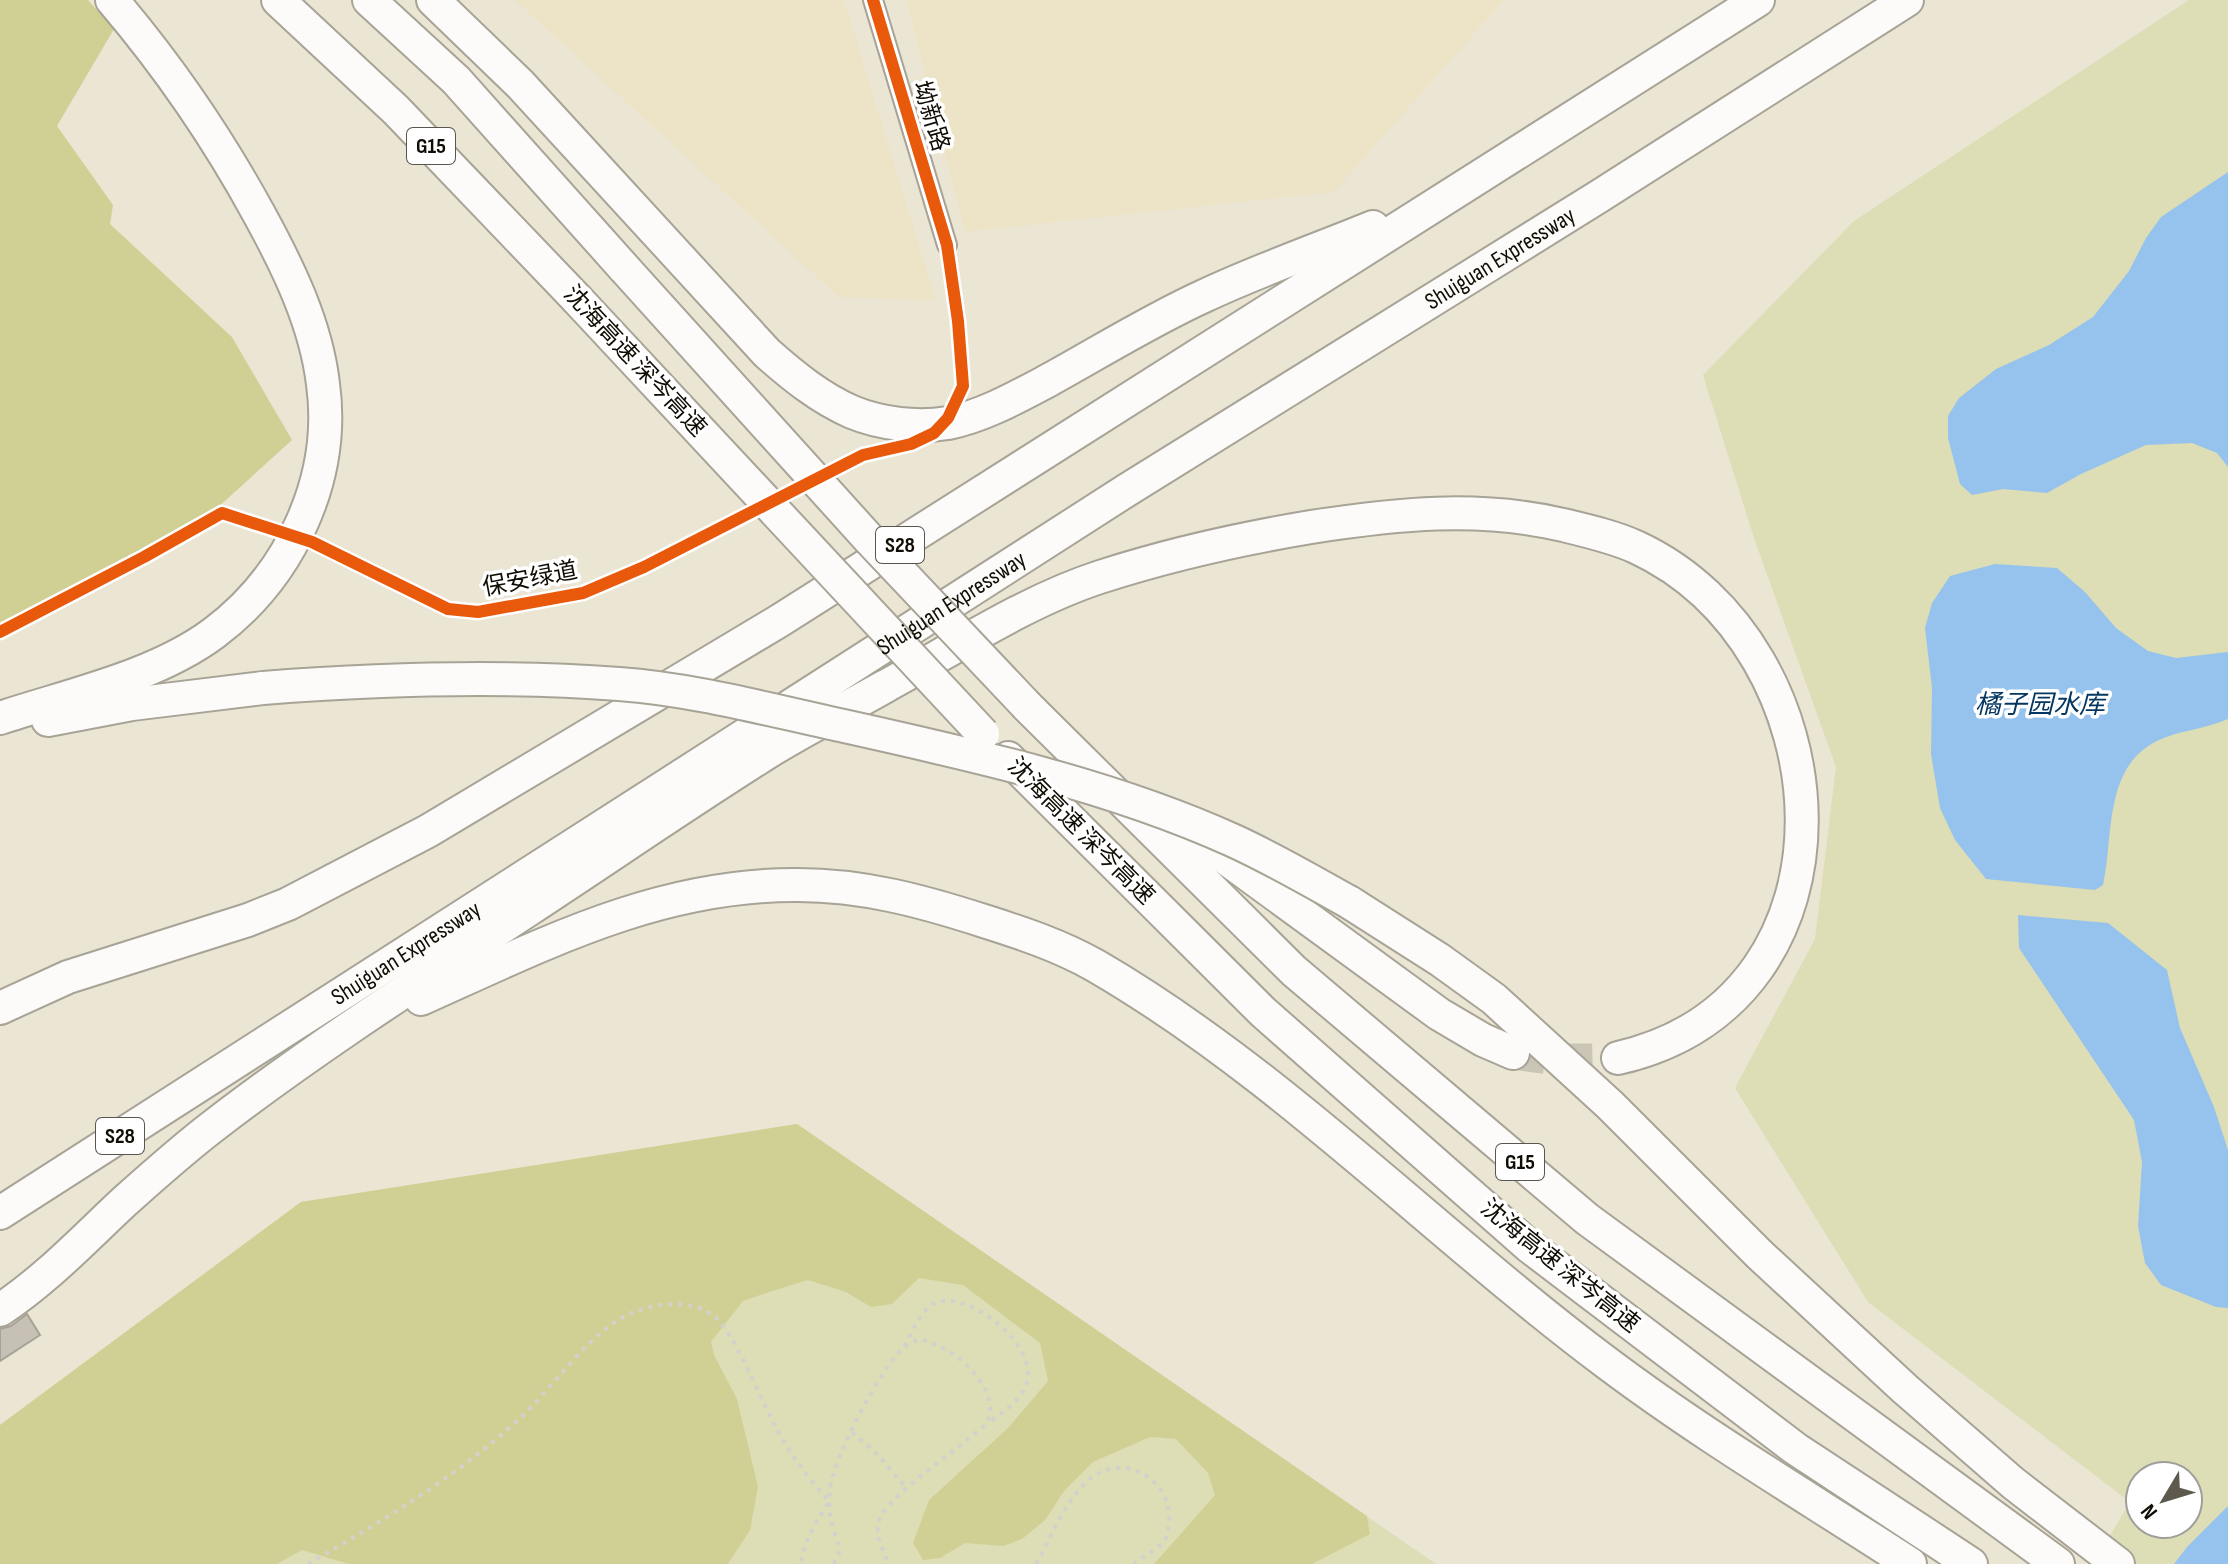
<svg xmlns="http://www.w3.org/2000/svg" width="2228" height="1564" viewBox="0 0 2228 1564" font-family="'Sofia Sans Condensed','Noto Sans SC',sans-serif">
<rect width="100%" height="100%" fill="#ebe5d4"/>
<g fill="#ede4c7">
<polygon points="515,0 844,0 936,301 839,297"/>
<polygon points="906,0 1504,0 1334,192 965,232"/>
</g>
<g fill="#ddddb6" fill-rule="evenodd">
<path d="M2189,0h39v1564h-135l37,-62 -262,-200 -133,-214 80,-149 21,-172 -82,-229 -51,-163 151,-154zM2140,1476h48v48h-48z"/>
<polygon points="797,1124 1436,1564 0,1564 0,1425 301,1202"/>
</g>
<g fill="#d1d094">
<polygon points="0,0 88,0 114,29 57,126 113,205 110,224 232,337 292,440 171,550 159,544 0,624"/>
<polygon points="797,1124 1367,1516 1370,1534 1312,1564 1154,1564 1215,1495 1208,1473 1176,1439 1150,1437 1093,1462 1064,1491 1045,1520 1022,1539 1003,1546 965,1543 940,1558 923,1560 913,1543 929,1500 1008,1428 1048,1381 1040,1343 963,1285 919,1278 892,1304 871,1307 846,1292 808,1280 769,1292 743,1301 711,1342 714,1355 737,1399 758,1487 750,1530 728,1564 349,1564 302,1550 277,1564 0,1564 0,1425 301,1202"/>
</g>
<g fill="#96c3ed">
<polygon points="2228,172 2228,467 2217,453 2192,443 2146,445 2081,474 2047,493 2003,489 1972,495 1960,484 1948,438 1948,416 1959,398 1996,369 2049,345 2093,317 2129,271 2146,238 2161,217"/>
<path d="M1995,564l62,4 28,24 31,36 32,23 28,7 52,-6v67c-22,10 -48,11 -71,22 -54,27 -43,94 -54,144l-8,5 -109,-11 -31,-39 -15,-32 -9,-54 1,-66 -7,-60 7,-25 18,-27z"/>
<polygon points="2018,915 2108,923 2167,970 2180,1028 2214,1107 2228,1150 2228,1308 2216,1307 2161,1285 2145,1263 2138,1226 2142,1162 2134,1120 2019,948"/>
<polygon points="2228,1506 2228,1564 2174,1564 2187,1547"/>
</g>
<polygon fill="#c6c1b4" stroke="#a7a396" stroke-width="2" points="27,1314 40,1335 0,1361 0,1329 11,1326"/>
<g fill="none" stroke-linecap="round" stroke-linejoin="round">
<path stroke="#cac5b5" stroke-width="32" stroke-dasharray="32 16" stroke-linecap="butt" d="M1513,1053c35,7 68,8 105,5"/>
<defs>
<polyline id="minor" points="873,0 947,245"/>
<g id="motorway">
<polyline points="278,0 396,110 577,299"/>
<polyline points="369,0 456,80 625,269"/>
<path d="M433,0l87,84 247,269c26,23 53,45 85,59 29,12 65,16 96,11 35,-7 69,-26 101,-43 51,-28 102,-60 155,-84 55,-26 113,-46 169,-69"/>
<polyline points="1027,706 1294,971 1587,1219 2058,1564"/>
<path d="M0,718c69,-23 155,-41 214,-85 76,-57 122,-154 109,-249 -7,-60 -35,-117 -64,-170 -42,-77 -90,-147 -147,-214"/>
<polyline points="48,720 132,704 263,688"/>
<polyline points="1008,758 1263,1012 1530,1247 1796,1449 1971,1564"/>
<polyline points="1176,822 1439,1014 1483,1040 1513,1053"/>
<polyline points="1349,902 1440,960 1494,999 1610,1105 1759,1254 1905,1389 2013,1483 2118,1564"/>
<path d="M421,999c123,-55 238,-115 377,-114 65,0 124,16 186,36 38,12 77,25 112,45 184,107 341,270 511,397 97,73 202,135 303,201"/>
<polyline points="0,1008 68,977 248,920 288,904 428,831 779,621 1758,0"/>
<path id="s1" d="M0,1213l1127,-723 471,-293 309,-197"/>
<path d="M0,1310c47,-31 84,-71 125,-109 28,-25 57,-51 87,-74 101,-78 209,-147 316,-217 81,-53 162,-109 245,-161 36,-22 74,-41 111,-62 68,-37 142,-86 216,-110 68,-22 139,-38 211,-50 85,-13 167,-22 252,-2 25,6 51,12 73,22 211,98 237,453 -18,511"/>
</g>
</defs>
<use href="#minor" stroke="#a7a396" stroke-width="22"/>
<use href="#motorway" stroke="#a7a396" stroke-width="36"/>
<g stroke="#d3d1cc" stroke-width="4" stroke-dasharray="4 6" stroke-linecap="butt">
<path d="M904,1346c8,-13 18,-40 34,-44 34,-10 103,46 88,83 -7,18 -25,28 -39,39"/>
<polyline points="852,1432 878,1455 907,1489"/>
<path d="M308,1564c73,-42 148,-87 210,-144 36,-32 67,-84 109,-105 25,-12 65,-17 87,1 21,16 49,90 65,117 14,25 31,47 50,68l-21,36 -8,27"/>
<path d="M834,1564l6,-14c-7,-20 -13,-40 -10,-61 3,-30 50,-120 73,-141 5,-4 11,-6 16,-9 25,7 45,19 60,40 9,12 16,32 7,45 -5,6 -14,11 -19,16 -21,17 -77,56 -87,78 -7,16 3,31 9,46"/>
<path d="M1036,1564c16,-28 31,-69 58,-88 36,-23 79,7 75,48 -1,4 0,8 -2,12 -6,13 -23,19 -33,28"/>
</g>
<use href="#minor" stroke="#fcfbf9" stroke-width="18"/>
<use href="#motorway" stroke="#fcfbf9" stroke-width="32"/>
<defs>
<g id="motorway-bridge">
<polyline points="625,269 869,539 1027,706"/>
<polyline points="577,299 983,734"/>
<path d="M263,688c118,-9 237,-13 356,-4 70,5 139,23 207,38 135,30 280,61 406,118 40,18 79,41 117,62"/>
</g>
</defs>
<use href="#motorway-bridge" stroke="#a7a396" stroke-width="36" stroke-linecap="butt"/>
<use href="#motorway-bridge" stroke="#fcfbf9" stroke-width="32"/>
<defs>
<polyline id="cycleway" points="0,632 144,557 222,513 312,542 448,609 478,612 583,593 644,567 863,455 911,444 934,433 948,418 963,386 958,321 947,245 873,0"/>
</defs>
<use href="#cycleway" stroke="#fff" stroke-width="17"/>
<use href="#cycleway" stroke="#e8590c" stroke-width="12"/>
</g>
<g text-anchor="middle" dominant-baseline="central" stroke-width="7" stroke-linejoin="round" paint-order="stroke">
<g fill="#fff" stroke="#58564f" stroke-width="2">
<rect x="407" y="128" width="48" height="36" rx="6"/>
<rect x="876" y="527" width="48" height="36" rx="6"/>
<rect x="96" y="1118" width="48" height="36" rx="6"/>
<rect x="1496" y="1144" width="48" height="36" rx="6"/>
</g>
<g font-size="22" font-weight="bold" fill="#100d04">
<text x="431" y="146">G15</text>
<text x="900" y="545">S28</text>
<text x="120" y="1136">S28</text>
<text x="1520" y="1162">G15</text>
</g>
<g font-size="24" fill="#100d04" stroke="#fff">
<text transform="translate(931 116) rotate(73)">坳新路</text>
<text stroke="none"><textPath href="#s1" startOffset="1778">Shuiguan Expressway</textPath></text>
<text transform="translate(635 361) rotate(47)">沈海高速 深岑高速</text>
<text transform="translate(530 579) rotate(-11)">保安绿道</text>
<text stroke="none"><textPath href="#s1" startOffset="1130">Shuiguan Expressway</textPath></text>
<text transform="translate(1081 831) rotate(45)">沈海高速 深岑高速</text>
<text stroke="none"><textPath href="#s1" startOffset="482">Shuiguan Expressway</textPath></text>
<text transform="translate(1560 1266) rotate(39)">沈海高速 深岑高速</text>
</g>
<g font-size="26" font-style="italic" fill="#043762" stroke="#fff">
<text x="2040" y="705">橘子园水库</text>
</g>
</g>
<g transform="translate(2164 1500) rotate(232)"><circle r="38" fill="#ffffff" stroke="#9f9e9b" stroke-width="2"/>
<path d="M0-6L14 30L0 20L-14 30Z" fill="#5d594d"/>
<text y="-12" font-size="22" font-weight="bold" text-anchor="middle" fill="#100d04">N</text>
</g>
</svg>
